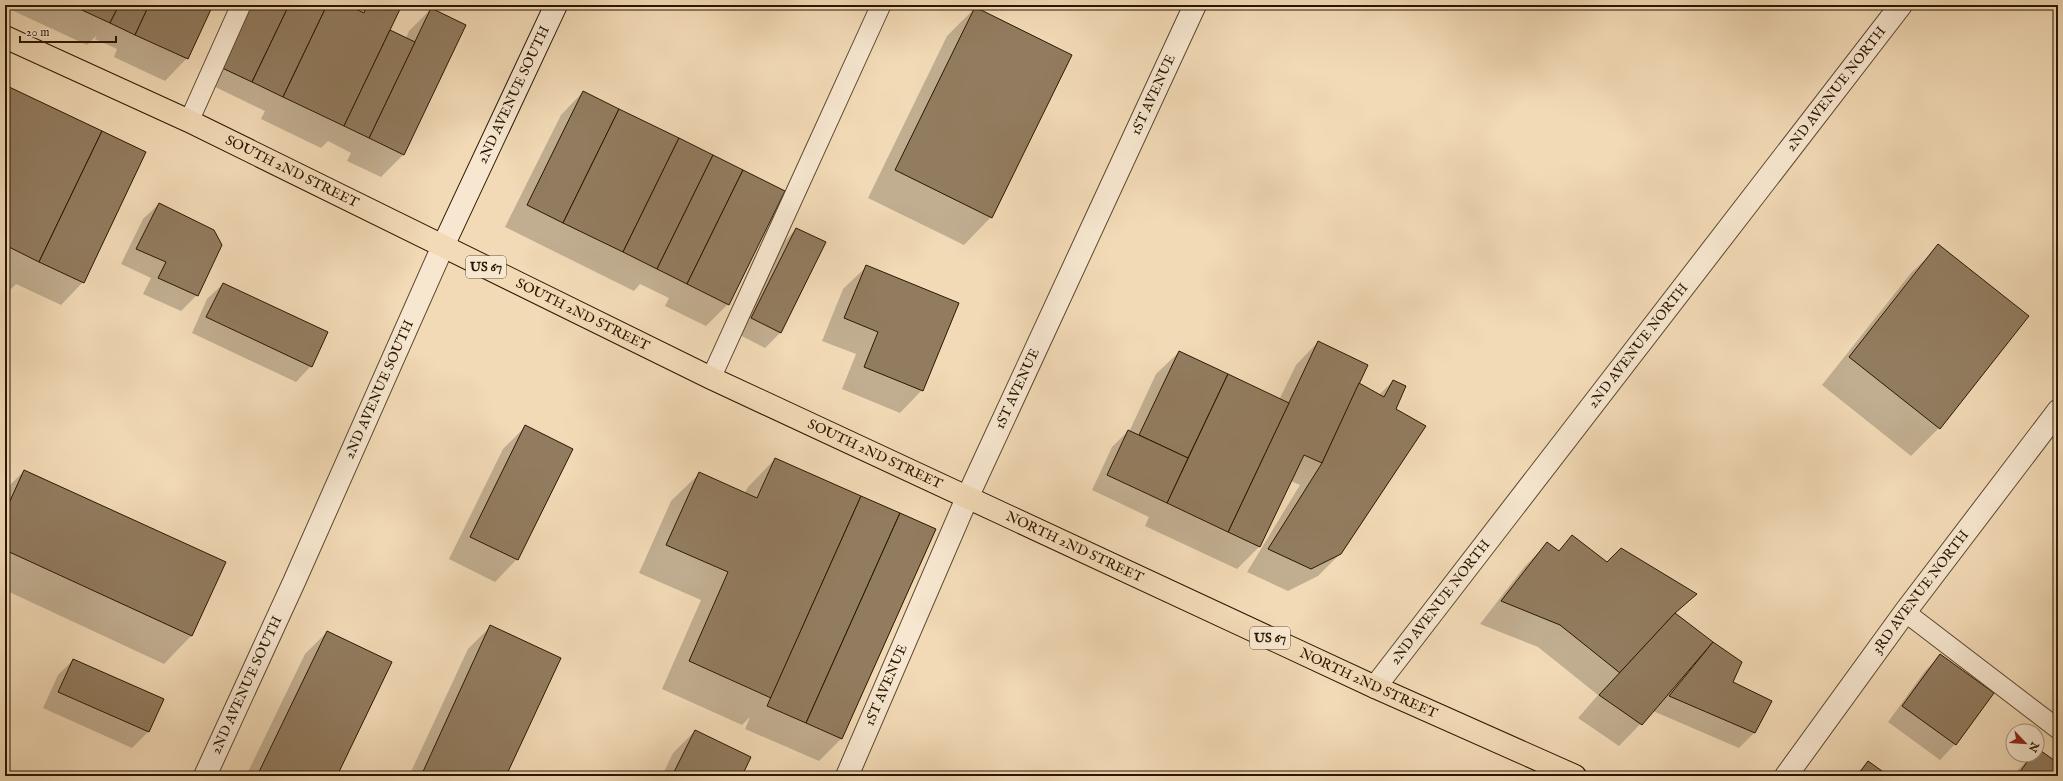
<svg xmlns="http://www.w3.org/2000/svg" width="2063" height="781" viewBox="0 0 2063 781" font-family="'IM FELL English',serif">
<rect width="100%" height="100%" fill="#f2dab6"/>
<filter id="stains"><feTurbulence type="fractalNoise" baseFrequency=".005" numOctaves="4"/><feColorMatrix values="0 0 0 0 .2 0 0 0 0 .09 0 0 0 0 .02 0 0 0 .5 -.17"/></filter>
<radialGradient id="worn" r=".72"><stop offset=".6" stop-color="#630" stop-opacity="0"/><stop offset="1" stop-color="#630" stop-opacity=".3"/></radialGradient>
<g fill="#0003">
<polygon points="5,5 212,5 187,58 165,81 114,57 117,49 95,39 97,35 87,45 5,7"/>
<polygon points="242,5 346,5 355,9 357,5 401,5 389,31 406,38 409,31 431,9 465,25 403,155 381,177 347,161 351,153 328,141 321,148 261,119 265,111 205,82"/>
<polygon points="975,8 991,217 964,245 868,198 947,36"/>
<polygon points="5,86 83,282 61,305 16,284 11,289 5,286"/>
<polygon points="583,92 728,304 706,326 665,306 669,298 640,284 634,291 505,227 561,115"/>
<polygon points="159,204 197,295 181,311 143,294 151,278 121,264 143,219"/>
<polygon points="796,229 781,332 765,348 736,333 781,245"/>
<polygon points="1939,246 1939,428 1911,456 1822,385 1911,273"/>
<polygon points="866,267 922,390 900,413 842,389 856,354 822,341 843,289"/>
<polygon points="223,284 311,366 296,382 192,333 207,299"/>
<polygon points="1318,342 1358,383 1379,395 1393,381 1395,409 1341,553 1318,576 1288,591 1247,572 1300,485 1291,481 1259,547 1237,569 1145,526 1149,517 1092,490 1112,447 1128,431 1129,432 1156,374 1179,352 1279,400 1296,365"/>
<polygon points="525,427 517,559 495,582 449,559 503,449"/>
<polygon points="775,459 935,530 841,739 819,761 745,729 750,717 742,725 662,689 701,600 639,573 671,501 699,474 744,494 748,487"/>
<polygon points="24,471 225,563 191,636 164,664 5,590 5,490"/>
<polygon points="1572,537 1607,564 1695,594 1675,614 1712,643 1731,682 1770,701 1754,733 1739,748 1653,711 1619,746 1578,718 1598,695 1538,647 1480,624 1525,566 1547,544 1558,551"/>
<polygon points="491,626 505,776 409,776 468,649"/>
<polygon points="327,632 336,776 246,776 305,654"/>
<polygon points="1940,656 1955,744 1940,760 1888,722 1925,671"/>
<polygon points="73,660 162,699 148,732 132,748 43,708 58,675"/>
<polygon points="695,731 741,776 662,776 673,753"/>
<polygon points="2037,750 2058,764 2058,776 2012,776 2032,755 2037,755"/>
<polygon points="1868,762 1887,776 1854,776"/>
<polygon points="1321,772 1329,776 1317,776"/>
</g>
<g fill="#927c5f" stroke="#2a1700">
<polygon points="71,5 119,5 110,23"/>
<polygon points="119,5 149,5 135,35 110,23"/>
<polygon points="149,5 213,5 188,59 135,35"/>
<polygon points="249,5 289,5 252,82 220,67"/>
<polygon points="289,5 327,5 283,97 252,82"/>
<polygon points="327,5 348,5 364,13 367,5 402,5 344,126 283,97"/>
<polygon points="975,7 1072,55 992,218 895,170"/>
<polygon points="431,8 466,25 404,155 369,138"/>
<polygon points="390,30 415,42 369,138 344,126"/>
<polygon points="5,85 102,131 39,262 5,245"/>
<polygon points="583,91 619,109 563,223 527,205"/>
<polygon points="619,109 679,138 623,252 563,223"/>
<polygon points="102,131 146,152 84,283 39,262"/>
<polygon points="679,138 713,155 657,269 623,252"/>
<polygon points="713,155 743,170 687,284 657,269"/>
<polygon points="743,170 785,191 729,305 687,284"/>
<polygon points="159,203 214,230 222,245 198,296 158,278 166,262 136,249"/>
<polygon points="796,228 826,242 781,333 751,318"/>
<polygon points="1938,244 2029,316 1940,429 1849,357"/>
<polygon points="866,265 959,303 923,391 864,367 878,332 844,318"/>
<polygon points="223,283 328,332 312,367 206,317"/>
<polygon points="1318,341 1368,365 1322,463 1304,455 1260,547 1228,532"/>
<polygon points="1179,351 1228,374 1188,458 1139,435"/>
<polygon points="1228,374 1289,403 1228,532 1167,503"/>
<polygon points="1393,380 1406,386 1396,409 1426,426 1341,554 1311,569 1268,549 1322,463 1359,383 1384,397"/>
<polygon points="525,425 573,449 518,560 470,537"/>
<polygon points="1128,430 1188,458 1167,503 1107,475"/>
<polygon points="775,458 861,496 771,698 689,661 728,572 666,545 699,472 757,498"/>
<polygon points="24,470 226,562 192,636 5,550 5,512"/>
<polygon points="861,496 900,513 806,723 767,706"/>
<polygon points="900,513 936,529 842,739 806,723"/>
<polygon points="1572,535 1607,562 1621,548 1697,594 1675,613 1620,673 1560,625 1501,601 1547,542 1559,551"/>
<polygon points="1675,613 1713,642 1642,725 1599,695"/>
<polygon points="490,625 561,658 506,776 421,776"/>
<polygon points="327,631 392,662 337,776 257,776"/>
<polygon points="1713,642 1742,662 1733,682 1772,701 1755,733 1669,696"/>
<polygon points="1940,654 1994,693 1956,745 1902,706"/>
<polygon points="73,659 164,699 149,732 58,692"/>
<polygon points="695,730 751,757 742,776 672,776"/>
<polygon points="2037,748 2058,763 2058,776 2017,776 2032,755 2037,755"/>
<polygon points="1868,761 1889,776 1857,776"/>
</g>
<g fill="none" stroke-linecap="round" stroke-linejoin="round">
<defs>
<g id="lane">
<polyline points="189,121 241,5"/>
<polyline points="711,378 881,5"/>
<polyline points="1905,612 2058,729"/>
</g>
<g id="street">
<path id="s1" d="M1375,687l526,-682"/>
<path id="s2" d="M205,776l89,-194 149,-336"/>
<path id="s3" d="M847,776l120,-278 228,-493"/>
<path id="s4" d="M1786,776l119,-164 153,-201"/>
</g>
<g id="secondary">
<path id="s5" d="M443,246l113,-241"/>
</g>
<g id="primary">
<path id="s6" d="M5,37l184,84 522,257 664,309 200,89"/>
</g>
</defs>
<use href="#lane" stroke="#5c482e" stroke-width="21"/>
<use href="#street" stroke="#5c482e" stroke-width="24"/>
<use href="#secondary" stroke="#2a1700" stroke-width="24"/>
<use href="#primary" stroke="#2a1700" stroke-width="24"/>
<use href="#lane" stroke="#f7e7d0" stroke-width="19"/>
<use href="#street" stroke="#f7e7d0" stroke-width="22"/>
<use href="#secondary" stroke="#f7e7d0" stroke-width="22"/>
<use href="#primary" stroke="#f2dab6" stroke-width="22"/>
</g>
<g text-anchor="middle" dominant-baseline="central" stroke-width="4" stroke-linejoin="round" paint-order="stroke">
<g fill="#f7e7d0" stroke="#68553e" stroke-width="1">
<rect x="466" y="256" width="40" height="22" rx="3"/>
<rect x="1250" y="627" width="40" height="22" rx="3"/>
</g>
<g font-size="13" font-weight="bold" fill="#2a1700">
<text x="486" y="267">US 67</text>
<text x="1270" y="638">US 67</text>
</g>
<g font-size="14" fill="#2a1700" stroke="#f7e7d0">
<text stroke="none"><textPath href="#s1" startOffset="755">2ND AVENUE NORTH</textPath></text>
<text stroke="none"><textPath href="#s5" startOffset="167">2ND AVENUE SOUTH</textPath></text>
<text stroke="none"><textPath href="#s3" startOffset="747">1ST AVENUE</textPath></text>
<text stroke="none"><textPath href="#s6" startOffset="317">SOUTH 2ND STREET</textPath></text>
<text stroke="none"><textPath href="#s6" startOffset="641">SOUTH 2ND STREET</textPath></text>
<text stroke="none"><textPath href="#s1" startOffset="431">2ND AVENUE NORTH</textPath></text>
<text stroke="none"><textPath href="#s3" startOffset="423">1ST AVENUE</textPath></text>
<text stroke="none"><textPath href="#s2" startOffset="424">2ND AVENUE SOUTH</textPath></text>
<text stroke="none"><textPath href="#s6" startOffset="965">SOUTH 2ND STREET</textPath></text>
<text stroke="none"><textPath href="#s6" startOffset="1185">NORTH 2ND STREET</textPath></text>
<text stroke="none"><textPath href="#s4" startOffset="228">3RD AVENUE NORTH</textPath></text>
<text stroke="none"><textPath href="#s1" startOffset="107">2ND AVENUE NORTH</textPath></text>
<text stroke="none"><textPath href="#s6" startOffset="1509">NORTH 2ND STREET</textPath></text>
<text stroke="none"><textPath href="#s3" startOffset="99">1ST AVENUE</textPath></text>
<text stroke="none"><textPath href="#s2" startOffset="100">2ND AVENUE SOUTH</textPath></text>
</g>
</g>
<rect width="2063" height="781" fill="none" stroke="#f2dab6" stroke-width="20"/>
<rect x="6" y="6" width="2051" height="769" fill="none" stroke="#2a1700" stroke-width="2"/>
<rect x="10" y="10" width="2043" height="761" fill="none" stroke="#2a1700"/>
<g transform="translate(2025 743) rotate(115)"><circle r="19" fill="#f7e7d0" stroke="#a5947d"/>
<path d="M0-3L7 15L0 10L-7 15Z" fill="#8f2418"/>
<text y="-6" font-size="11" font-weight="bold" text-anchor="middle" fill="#2a1700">N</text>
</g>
<path d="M20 36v6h96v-6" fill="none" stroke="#2a1700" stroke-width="2"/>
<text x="26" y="36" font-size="12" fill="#2a1700" stroke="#f7e7d0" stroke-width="3" paint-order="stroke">20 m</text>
<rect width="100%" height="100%" filter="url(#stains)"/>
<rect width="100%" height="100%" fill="url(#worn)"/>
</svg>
